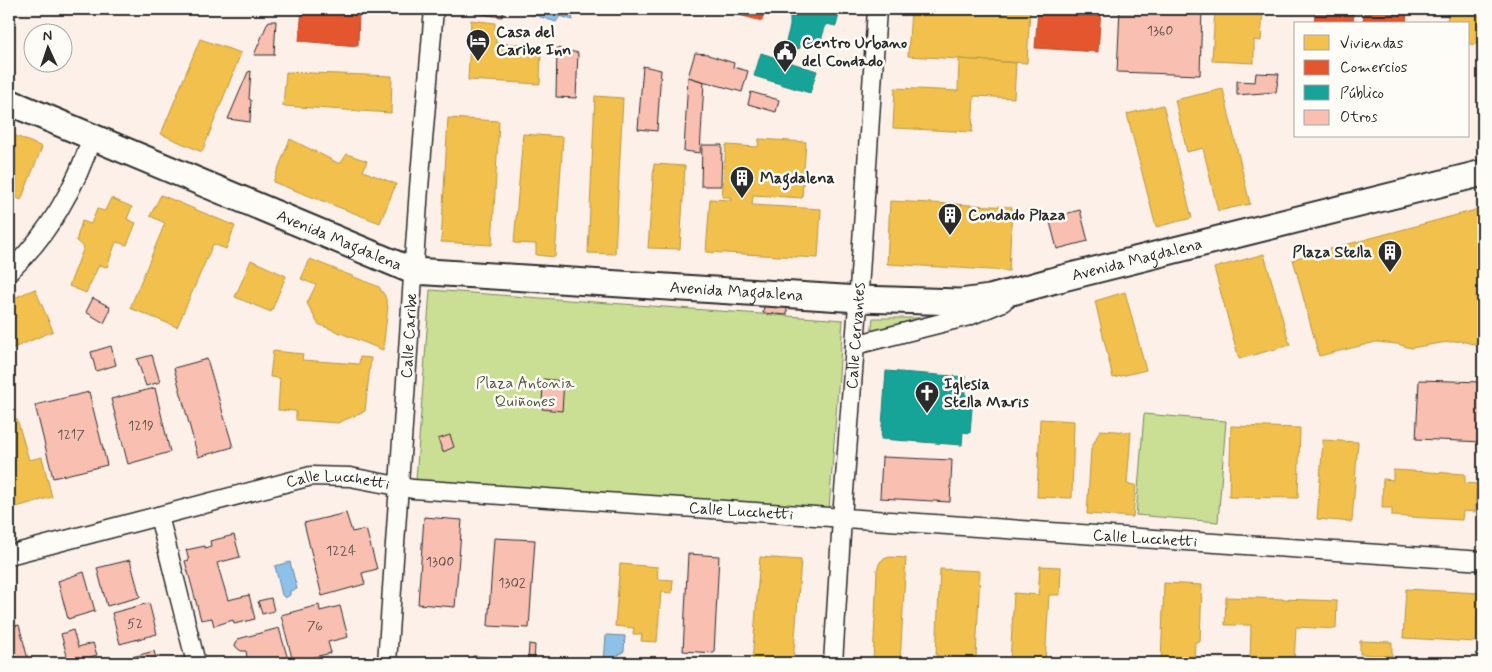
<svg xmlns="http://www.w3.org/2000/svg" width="1492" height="672" viewBox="0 0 1492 672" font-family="Mynerve,sans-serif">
<rect width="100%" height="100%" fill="#fcf0e9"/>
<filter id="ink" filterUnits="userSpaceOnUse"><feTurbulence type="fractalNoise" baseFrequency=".02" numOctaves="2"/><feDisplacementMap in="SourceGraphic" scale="10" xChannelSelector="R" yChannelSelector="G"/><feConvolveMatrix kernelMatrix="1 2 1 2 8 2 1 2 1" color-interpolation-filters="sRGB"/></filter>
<g filter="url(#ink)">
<g fill="#cadf94" stroke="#7a8560">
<polygon points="430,290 843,320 829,510 416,480"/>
<polygon points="873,318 945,318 871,335"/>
<polygon points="1144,414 1226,421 1218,522 1136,515"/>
</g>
<g fill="#8ec1ea" stroke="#66859e">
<polygon points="526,9 571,9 573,20 560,16 556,22 523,11"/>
<polygon points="290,562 297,589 290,591 290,595 285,598 282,595 275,566"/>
<polygon points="606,635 625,636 624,651 615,658 615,663 604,663"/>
</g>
<g fill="#f2c14e" stroke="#b69444">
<polygon points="911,9 1030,9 1027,63 908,56"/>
<polygon points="1215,9 1263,9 1261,41 1254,40 1254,63 1212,61"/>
<polygon points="1448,9 1483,9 1483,45 1468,44 1468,24 1447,24"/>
<polygon points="471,20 495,23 496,43 535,45 535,48 541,49 540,84 468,80"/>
<polygon points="200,39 241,53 202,152 161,134"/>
<polygon points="959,59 1016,63 1014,98 974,96 972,132 893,128 895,88 958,91"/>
<polygon points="286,72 392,76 391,113 283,106"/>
<polygon points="1223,89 1250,204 1218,211 1203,148 1187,152 1175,100"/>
<polygon points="595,96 623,98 615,254 588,253"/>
<polygon points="1163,105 1192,218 1156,227 1127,114"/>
<polygon points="448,118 499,121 492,245 441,242"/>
<polygon points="9,133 42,147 21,200 9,194"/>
<polygon points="523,134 563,137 555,257 536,255 536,244 514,243"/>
<polygon points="290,139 340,164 347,154 367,161 363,171 396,184 380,223 273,182"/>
<polygon points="759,139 806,142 802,198 753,195 752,205 821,209 818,258 706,252 710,199 732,200 732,197 722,197 726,145 758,147"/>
<polygon points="654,164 685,166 680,249 648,248"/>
<polygon points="161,195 235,226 226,249 213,244 177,327 130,308 165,223 150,216"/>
<polygon points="111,198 132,207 127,219 136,223 127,245 116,242 107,267 99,265 86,293 69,286 84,247 76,241 82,221 91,224 97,209 105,211"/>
<polygon points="890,201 1012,207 1009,271 887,264"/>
<polygon points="1483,208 1483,346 1460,341 1441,343 1411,348 1397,344 1376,342 1319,356 1293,259"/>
<polygon points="1264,254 1290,345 1239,359 1214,268"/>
<polygon points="310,259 379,287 385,296 388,307 383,350 318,324 307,303 316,285 301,279"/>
<polygon points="251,260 286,276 271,312 235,297"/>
<polygon points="35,289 53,331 9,350 9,300"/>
<polygon points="1125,292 1146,370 1113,378 1095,301"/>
<polygon points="273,351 303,354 302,360 359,364 360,357 371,358 365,411 338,423 296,420 296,411 278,410 280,378 270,377"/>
<polygon points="17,419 29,460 42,457 52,497 9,509 9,421"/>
<polygon points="1040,419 1074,421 1072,498 1037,497"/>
<polygon points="1231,426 1300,428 1298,498 1229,497"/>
<polygon points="1100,430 1131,432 1127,484 1136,485 1133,517 1087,514 1091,449"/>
<polygon points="1323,440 1358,442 1352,522 1317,519"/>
<polygon points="1393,470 1465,474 1465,483 1477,484 1475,512 1463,511 1462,520 1392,516 1392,508 1382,508 1383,479 1393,480"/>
<polygon points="760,557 801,560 793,663 752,663"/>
<polygon points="890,557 906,558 900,663 873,663 877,570 880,562 883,559"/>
<polygon points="620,564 658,567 657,579 673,580 672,593 661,592 657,642 641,641 642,634 633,634 634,628 615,626"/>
<polygon points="1040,566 1061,567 1060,595 1049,595 1045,663 1010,663 1014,593 1038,595"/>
<polygon points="940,569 980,571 976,658 936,656"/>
<polygon points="1164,583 1202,585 1200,642 1195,642 1194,663 1161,663"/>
<polygon points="1406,589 1479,593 1476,642 1403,638"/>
<polygon points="1226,597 1337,601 1336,629 1296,627 1294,663 1250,663 1251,625 1225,625"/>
<polygon points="1360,641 1392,642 1392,656 1360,654"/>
<polygon points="1388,660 1458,663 1388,663"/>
</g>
<g fill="#e4572e" stroke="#ac4a2d">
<polygon points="302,9 359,11 358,46 299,41"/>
<polygon points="716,9 765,9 762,21"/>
<polygon points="1038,9 1101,9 1098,52 1035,48"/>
<polygon points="1309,9 1354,9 1353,24 1314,24 1315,14"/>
<polygon points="1364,9 1390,9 1390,12 1407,13 1406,24 1363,24"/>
</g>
<g fill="#17a398" stroke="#1d7f77">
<polygon points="790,9 833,9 840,11 836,26 826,24 819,47 803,42 799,49 785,45 790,26"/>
<polygon points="761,53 817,71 810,93 754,76"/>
<polygon points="886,371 966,377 965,395 973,396 970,433 963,432 962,445 881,439"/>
</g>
<g fill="#f9bfb1" stroke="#2b2b2b">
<polygon points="462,9 505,9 502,17 462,11"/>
<polygon points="1120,9 1202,9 1200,75 1117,72"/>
<polygon points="270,21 276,21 274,55 254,55 268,22"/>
<polygon points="557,48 578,53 576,98 556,97"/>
<polygon points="695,53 708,54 708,55 734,63 733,67 748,71 742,92 688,77"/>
<polygon points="643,66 661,70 657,131 638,129"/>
<polygon points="251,71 249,99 251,100 250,122 228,119 248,72"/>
<polygon points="1256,73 1279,74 1276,92 1237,95 1237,81 1255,82"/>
<polygon points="688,77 704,82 700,153 684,151"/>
<polygon points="751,92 779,100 776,112 748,104"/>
<polygon points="702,145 722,145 721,186 701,186"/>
<polygon points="1080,210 1088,241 1057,249 1049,218"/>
<polygon points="93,298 110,307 108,315 104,323 86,312"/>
<polygon points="764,306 787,308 787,315 763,313"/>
<polygon points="111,346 116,365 96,371 91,352"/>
<polygon points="152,355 160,382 146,386 137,359"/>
<polygon points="207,359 233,447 198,457 174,368"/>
<polygon points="543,379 564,381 562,411 542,409"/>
<polygon points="1419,380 1483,382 1483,442 1416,439"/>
<polygon points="155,388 170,452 128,464 111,399"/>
<polygon points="89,392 107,465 53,478 35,405"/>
<polygon points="450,435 454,447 443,452 438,439"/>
<polygon points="882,457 952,460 950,502 880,498"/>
<polygon points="346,513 352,532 366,529 377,569 362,573 365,584 322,596 304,523"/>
<polygon points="424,517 462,520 455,607 418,604"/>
<polygon points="234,535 240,557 217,563 228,600 249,595 255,619 234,624 233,620 214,626 212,618 201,620 185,561 189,560 186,550 205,546 205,548 211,546 210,541"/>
<polygon points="494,538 535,540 529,628 488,626"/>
<polygon points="688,554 719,556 714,653 683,651"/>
<polygon points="130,560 140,597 107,606 97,568"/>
<polygon points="84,572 95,611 68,619 58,581"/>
<polygon points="271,598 274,611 262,614 258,601"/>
<polygon points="149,603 157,634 120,644 112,613"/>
<polygon points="319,605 320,611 340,606 348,637 328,642 331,653 293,662 281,615"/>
<polygon points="19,625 29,663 9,663 9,627"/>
<polygon points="279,628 289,663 248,663 246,651 241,651 236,647 235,645 238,639"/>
<polygon points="73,630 78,647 93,643 97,655 69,663 61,634"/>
<polygon points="529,644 535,645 534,663 472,663 473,656 528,660"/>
<polygon points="154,651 157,663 117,663 122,662 122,660"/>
<polygon points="345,659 346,663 322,663"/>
<polygon points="623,659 667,662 667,663 622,663"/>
</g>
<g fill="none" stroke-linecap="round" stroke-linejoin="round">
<defs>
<g id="street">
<path d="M9,272c38,-36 68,-86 83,-136"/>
<polyline points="855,345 969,316 1003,302"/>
<polyline points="159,516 196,663"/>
<path id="s1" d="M9,555l302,-79 39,1 63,12 1070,72"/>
<path id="s2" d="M387,663l32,-475 15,-179"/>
<path id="s3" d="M833,663l9,-145 16,-213 19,-296"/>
</g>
<g id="secondary">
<path id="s4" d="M9,102l404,169 446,28 101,3 30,-4 69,-19 424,-106"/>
</g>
</defs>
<use href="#street" stroke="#2b2b2b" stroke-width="21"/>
<use href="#secondary" stroke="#2b2b2b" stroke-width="29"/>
<use href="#street" stroke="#fdfcf7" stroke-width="18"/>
<use href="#secondary" stroke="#fdfcf7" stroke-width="25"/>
</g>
</g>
<defs>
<symbol id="hotel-pin" viewBox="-11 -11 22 30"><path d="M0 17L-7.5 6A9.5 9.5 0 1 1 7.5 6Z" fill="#2b2b2b" stroke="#fdfcf7"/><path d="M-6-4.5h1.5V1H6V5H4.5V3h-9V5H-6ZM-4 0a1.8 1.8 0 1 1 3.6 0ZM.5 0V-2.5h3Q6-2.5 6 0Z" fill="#fff"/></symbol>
<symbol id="civic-pin" viewBox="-11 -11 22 30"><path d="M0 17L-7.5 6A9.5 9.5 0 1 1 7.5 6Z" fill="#2b2b2b" stroke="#fdfcf7"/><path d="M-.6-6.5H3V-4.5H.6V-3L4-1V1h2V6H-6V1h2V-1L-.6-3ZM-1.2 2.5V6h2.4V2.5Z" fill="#fff"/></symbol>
<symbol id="building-pin" viewBox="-11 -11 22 30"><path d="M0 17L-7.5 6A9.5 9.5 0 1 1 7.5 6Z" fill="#2b2b2b" stroke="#fdfcf7"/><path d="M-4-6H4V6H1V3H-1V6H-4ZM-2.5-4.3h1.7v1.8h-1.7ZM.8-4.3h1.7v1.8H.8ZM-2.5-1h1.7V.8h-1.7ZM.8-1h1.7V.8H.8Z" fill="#fff"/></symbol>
<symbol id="church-pin" viewBox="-11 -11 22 30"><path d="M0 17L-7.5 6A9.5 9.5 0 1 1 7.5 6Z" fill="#2b2b2b" stroke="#fdfcf7"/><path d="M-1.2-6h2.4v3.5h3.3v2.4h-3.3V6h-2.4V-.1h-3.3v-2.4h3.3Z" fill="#fff"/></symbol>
</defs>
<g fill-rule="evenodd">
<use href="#hotel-pin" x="464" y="27" width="28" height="38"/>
<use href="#civic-pin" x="771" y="38" width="28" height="38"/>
<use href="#building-pin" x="728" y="164" width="28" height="38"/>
<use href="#building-pin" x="936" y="201" width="28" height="38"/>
<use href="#building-pin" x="1376" y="238" width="28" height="38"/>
<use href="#church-pin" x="913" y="379" width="28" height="38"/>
</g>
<g text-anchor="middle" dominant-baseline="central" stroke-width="5" stroke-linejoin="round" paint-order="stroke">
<g font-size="14" fill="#5e504c">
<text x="1160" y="31">1360</text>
<text x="141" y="426">1219</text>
<text x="71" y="435">1217</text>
<text x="341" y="551">1224</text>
<text x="440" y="562">1300</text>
<text x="512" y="583">1302</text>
<text x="135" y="624">52</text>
<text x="315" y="626">76</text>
</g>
<g font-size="16" font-weight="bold" fill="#2b2b2b" stroke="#fdfcf7" text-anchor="start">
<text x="496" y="32">Casa del<tspan x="496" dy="18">Caribe Inn</tspan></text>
<text x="802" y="43">Centro Urbano<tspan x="802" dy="18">del Condado</tspan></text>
<text x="760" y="178">Magdalena</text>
<text x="968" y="215">Condado Plaza</text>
<text x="1372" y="252" text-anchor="end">Plaza Stella</text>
<text x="944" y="384">Iglesia<tspan x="944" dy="18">Stella Maris</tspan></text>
</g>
<g font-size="16" fill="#2b2b2b" stroke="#fdfcf7">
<text stroke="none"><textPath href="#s4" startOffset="358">Avenida Magdalena</textPath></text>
<text stroke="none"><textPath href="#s4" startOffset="1168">Avenida Magdalena</textPath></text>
<text stroke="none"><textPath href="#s4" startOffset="762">Avenida Magdalena</textPath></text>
<text stroke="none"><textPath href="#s2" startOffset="328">Calle Caribe</textPath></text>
<text stroke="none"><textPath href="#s3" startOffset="328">Calle Cervantes</textPath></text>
<text stroke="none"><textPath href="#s1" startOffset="339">Calle Lucchetti</textPath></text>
<text stroke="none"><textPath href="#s1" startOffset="744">Calle Lucchetti</textPath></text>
<text stroke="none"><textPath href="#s1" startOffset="1149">Calle Lucchetti</textPath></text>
</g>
<g font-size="16" fill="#535845" stroke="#fdfcf7">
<text x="525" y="383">Plaza Antonia<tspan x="525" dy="18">Quiñones</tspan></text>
</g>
</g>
<rect width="1492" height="672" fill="none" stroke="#fdfcf7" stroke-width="30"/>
<rect x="15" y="15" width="1462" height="642" fill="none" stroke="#2b2b2b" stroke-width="2" filter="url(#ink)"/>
<rect x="1294" y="22" width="175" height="115" fill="#fdfcf7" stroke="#a9a8a5"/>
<rect x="1304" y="35" width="25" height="15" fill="#f2c14e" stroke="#a9a8a5"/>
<text x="1340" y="48" font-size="15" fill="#2b2b2b">Viviendas</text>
<rect x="1304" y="60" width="25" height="15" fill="#e4572e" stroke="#a9a8a5"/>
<text x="1340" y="72" font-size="15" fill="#2b2b2b">Comercios</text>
<rect x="1304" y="85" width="25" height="15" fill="#17a398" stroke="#a9a8a5"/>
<text x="1340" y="98" font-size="15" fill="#2b2b2b">Público</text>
<rect x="1304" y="110" width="25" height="15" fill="#f9bfb1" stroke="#a9a8a5"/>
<text x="1340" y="122" font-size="15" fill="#2b2b2b">Otros</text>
<g transform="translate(48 48) rotate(357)"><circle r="24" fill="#fdfcf7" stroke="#a9a8a5"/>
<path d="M0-4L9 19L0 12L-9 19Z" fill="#2b2b2b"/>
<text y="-8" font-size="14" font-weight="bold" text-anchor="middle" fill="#2b2b2b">N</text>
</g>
</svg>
